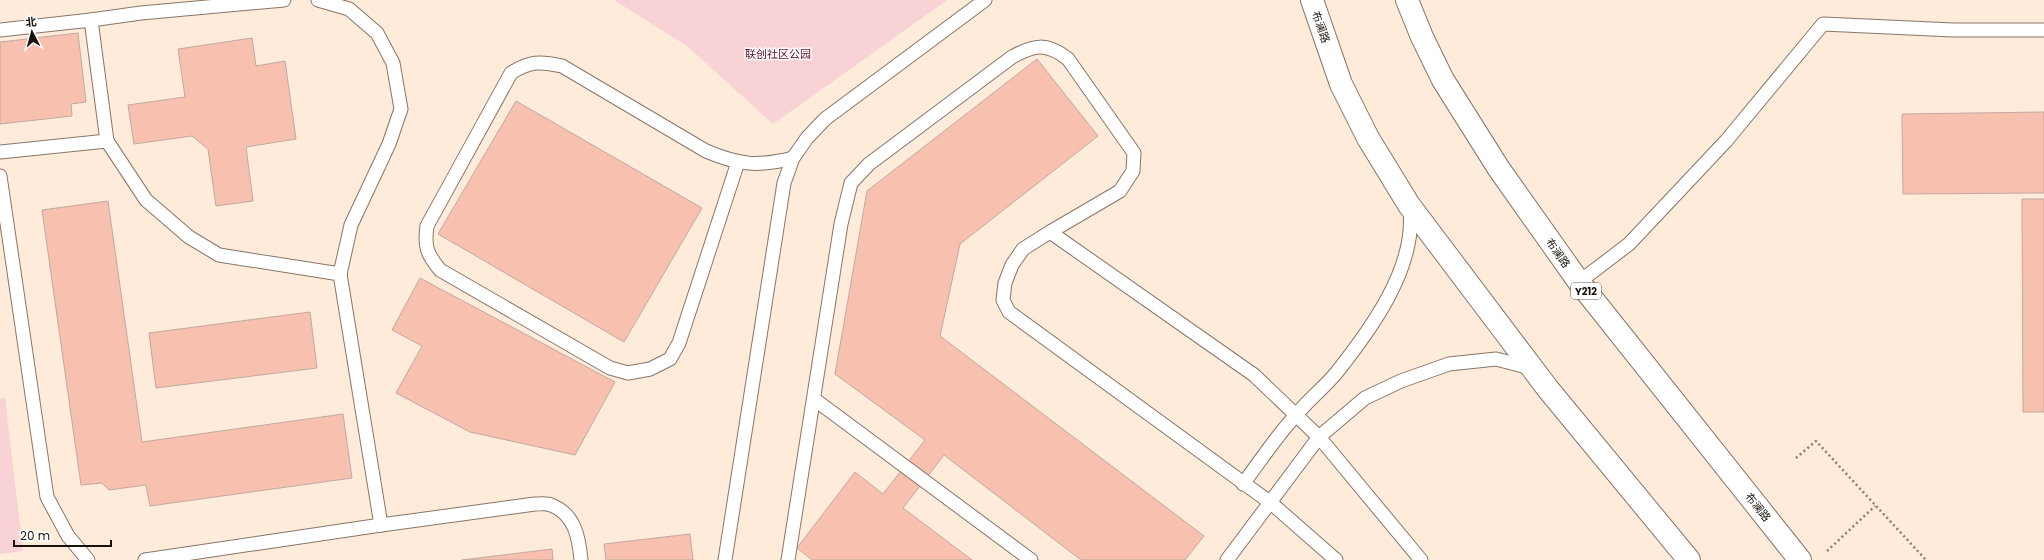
<svg xmlns="http://www.w3.org/2000/svg" width="2044" height="560" viewBox="0 0 2044 560" font-family="Poppins,'Noto Sans SC',sans-serif">
<rect width="100%" height="100%" fill="#feebda"/>
<g fill="#f8d2d5">
<polygon points="614,0 947,0 773,124 687,46"/>
<polygon points="5,398 23,551 0,554 0,399"/>
</g>
<g fill="#f7c0af" stroke="#c1a9a1">
<polygon points="78,33 86,102 71,104 72,116 0,124 0,42"/>
<polygon points="252,38 256,66 285,61 296,139 246,147 253,201 216,206 208,149 192,136 134,144 128,105 185,97 178,49"/>
<polygon points="1037,59 1098,136 960,244 940,336 1204,536 1185,560 1081,560 944,455 903,508 972,560 812,560 797,548 855,472 883,494 925,440 835,374 867,191"/>
<polygon points="516,101 702,208 624,342 438,234"/>
<polygon points="2044,112 2044,193 1903,194 1902,114"/>
<polygon points="2022,199 2044,199 2044,412 2023,412"/>
<polygon points="108,201 142,442 343,414 352,478 150,506 146,485 109,490 102,483 81,485 42,210"/>
<polygon points="420,278 615,382 575,455 470,432 396,393 422,346 392,330"/>
<polygon points="310,312 317,368 156,388 149,333"/>
<polygon points="690,534 693,560 606,560 604,544"/>
<polygon points="552,549 553,560 462,560"/>
</g>
<g fill="none" stroke-linecap="round" stroke-linejoin="round">
<defs>
<g id="service">
<polyline points="318,0 349,9 377,33 393,63 401,109 389,144 351,225 340,274"/>
<polyline points="91,20 141,13 284,0"/>
<polyline points="0,30 91,20 107,141"/>
<polyline points="0,152 107,141 146,200 189,237 219,255 340,274 381,525"/>
<path d="M738,162l-59,181 -9,16 -20,10 -22,4 -18,-5 -170,-98c-13,-16 -16,-23 -13,-44l84,-153c19,-12 29,-12 51,-7l144,85c33,14 52,16 87,7"/>
<polyline points="0,176 47,497 68,536 88,560"/>
<polyline points="1050,232 1023,249 1012,265 1005,283 1003,300 1009,312 1271,503 1336,560"/>
<polyline points="1579,282 1629,244 1726,141 1823,24 1953,30 2044,30"/>
<polyline points="814,399 1031,560"/>
<path d="M1243,484c18,-24 34,-49 54,-70 12,-15 28,-27 40,-42 34,-43 79,-104 73,-162"/>
<path d="M145,560l236,-35 154,-21c5,0 12,-1 16,1 24,9 28,33 30,55"/>
<polyline points="725,560 784,183 793,158 807,138 825,119 985,0"/>
<path d="M788,560l53,-336 10,-41 18,-19 143,-107c22,-12 34,-15 56,2l66,94 -1,18 -13,20 -70,41 204,143 65,62 102,123"/>
<polyline points="1227,560 1319,437 1365,398 1401,381 1449,364 1496,359 1531,368"/>
</g>
<g id="primary">
<polyline points="1312,0 1341,84 1368,138 1409,205 1548,389 1689,560"/>
<polyline points="1407,0 1422,37 1443,80 1499,169 1579,282 1800,560"/>
</g>
</defs>
<use href="#service" stroke="#877668" stroke-width="15"/>
<use href="#primary" stroke="#877668" stroke-width="24"/>
<g stroke="#897c71" stroke-width="2.5" stroke-dasharray="2 3" stroke-linecap="butt">
<polyline points="1796,458 1816,441 1926,560"/>
<polyline points="1827,551 1875,506"/>
</g>
<use href="#service" stroke="#fff" stroke-width="13"/>
<use href="#primary" stroke="#fff" stroke-width="22"/>
</g>
<g text-anchor="middle" dominant-baseline="central" stroke-width="3" stroke-linejoin="round" paint-order="stroke">
<rect fill="#fff" stroke="#5d5955" stroke-width="1" x="1571" y="283" width="30" height="16" rx="3"/>
<g font-size="10" font-weight="bold" fill="#18120c">
<text x="1586" y="291">Y212</text>
</g>
<g font-size="11" fill="#18120c" stroke="#fff">
<text transform="translate(1321 27) rotate(71)">布澜路</text>
<text transform="translate(1558 253) rotate(55)">布澜路</text>
<text transform="translate(1758 507) rotate(51)">布澜路</text>
</g>
<g font-size="11" fill="#5f0d23" stroke="#fff">
<text x="778" y="54">联创社区公园</text>
</g>
</g>
<g transform="translate(32 32) rotate(354)" stroke="#ffffff" stroke-width="3" paint-order="stroke">
<path d="M0-3L7 15L0 10L-7 15Z" fill="#18120c"/>
<text y="-6" font-size="11" font-weight="bold" text-anchor="middle" fill="#18120c">北</text>
</g>
<path d="M14 540v6h97v-6" fill="none" stroke="#18120c" stroke-width="2"/>
<text x="20" y="540" font-size="12" fill="#18120c" stroke="#ffffff" stroke-width="3" paint-order="stroke">20 m</text>
</svg>
